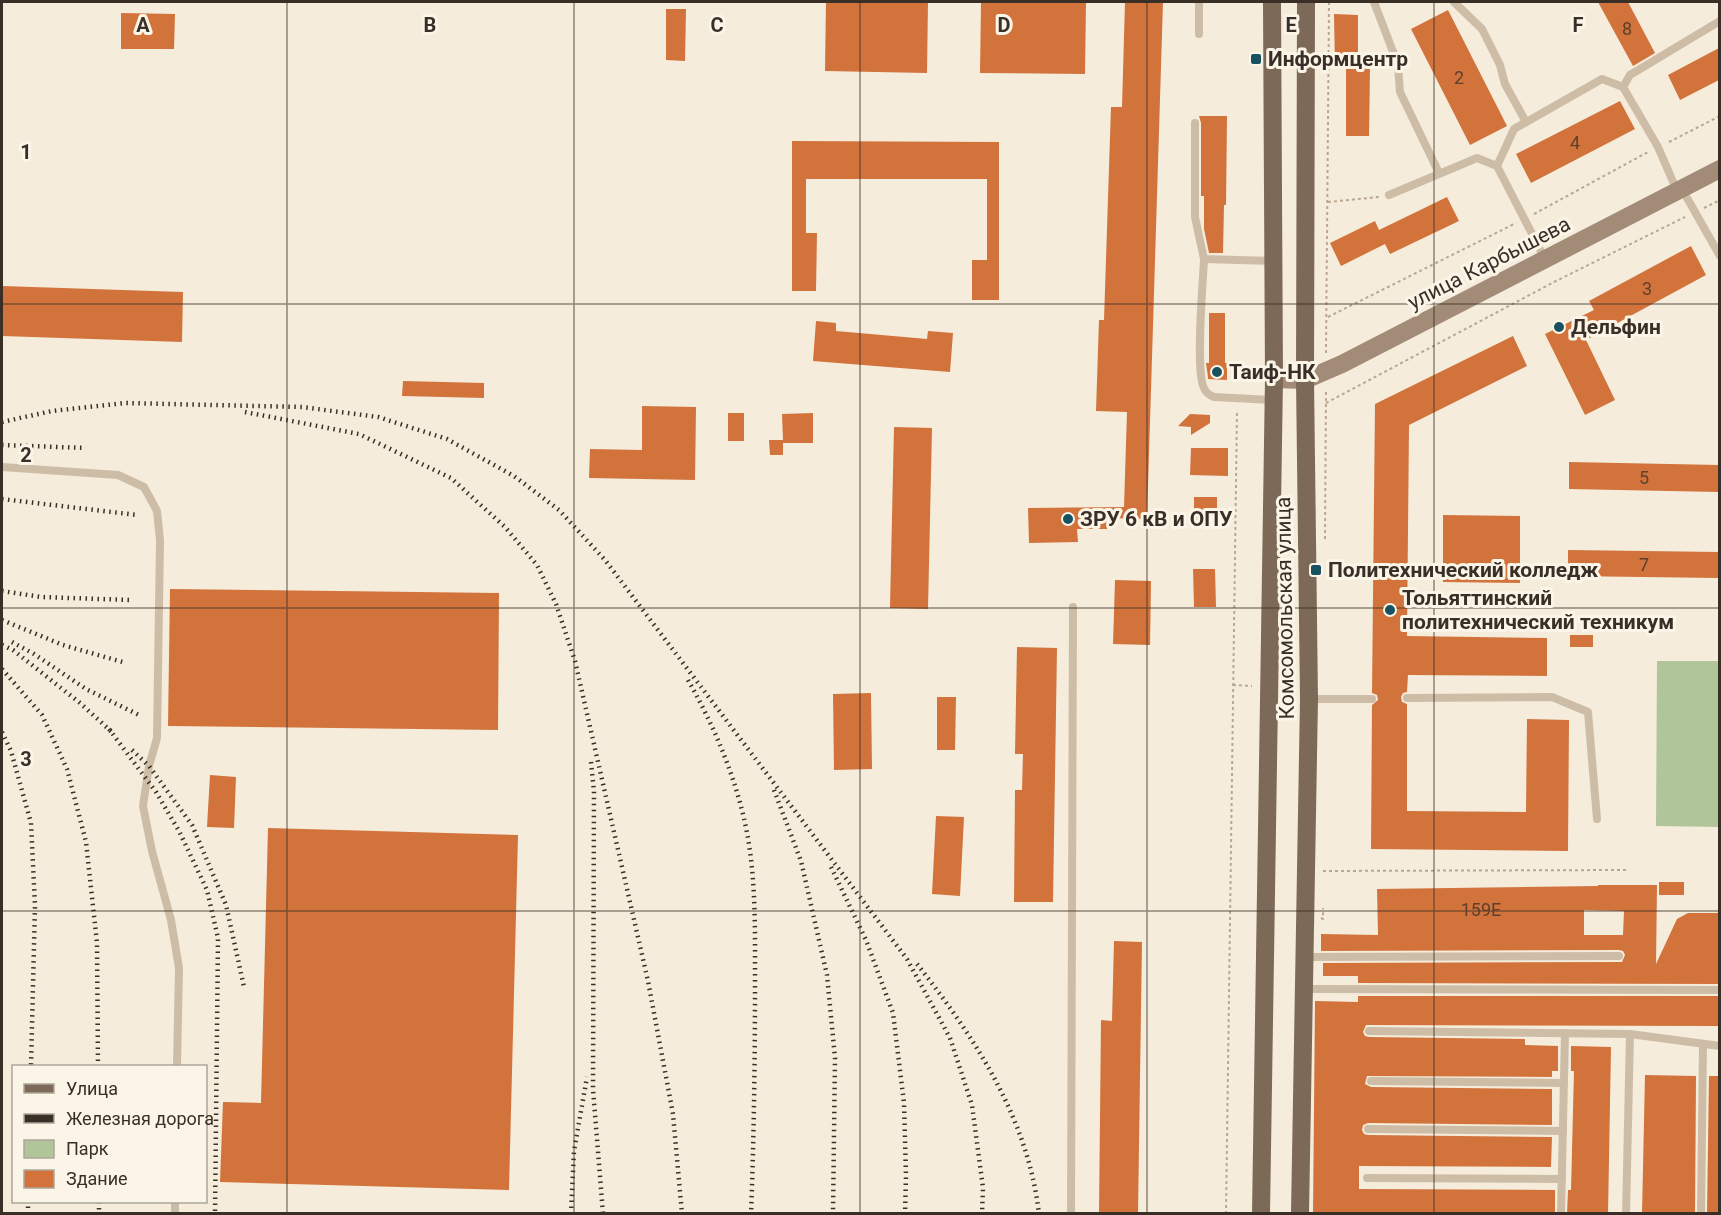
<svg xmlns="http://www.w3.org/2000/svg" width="1721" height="1215" viewBox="0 0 1721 1215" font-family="Roboto,sans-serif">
<rect width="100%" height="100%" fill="#f5ecdb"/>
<polygon fill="#b1c59a" points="1657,661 1719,661 1719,827 1656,826"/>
<g fill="#d2733c" fill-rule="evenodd">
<polygon points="826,2 928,2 927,73 825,71"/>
<polygon points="981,2 1086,2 1085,74 980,73"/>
<polygon points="1125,2 1163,2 1147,519 1107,518 1107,529 1077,529 1078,542 1029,543 1028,508 1124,507 1127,412 1096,411 1099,320 1104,320 1111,107 1122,107"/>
<polygon points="1598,2 1628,2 1655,53 1633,66"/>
<polygon points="666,9 686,9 685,61 666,60"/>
<polygon points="1448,10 1507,126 1470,145 1411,29"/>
<polygon points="121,13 175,14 174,49 121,49"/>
<polygon points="1334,14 1358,15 1358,68 1370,67 1369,136 1346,136 1346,67 1335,67"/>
<polygon points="1719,48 1719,80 1680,100 1668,75"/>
<polygon points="1620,101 1635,129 1531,183 1516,154"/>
<polygon points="1199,116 1227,116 1226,205 1224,205 1223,253 1209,253 1204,229 1204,196 1201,196 1201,123"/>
<polygon points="792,141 999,142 999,300 972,300 972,260 987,260 987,179 806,179 806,233 817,233 816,291 792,291"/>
<polygon points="1447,197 1459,221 1390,254 1385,244 1341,266 1330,243 1375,221 1379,230"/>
<polygon points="1691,246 1706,275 1586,340 1615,400 1585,415 1545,334 1594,310 1589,301"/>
<polygon points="2,286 183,292 182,342 2,336"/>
<polygon points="1209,313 1225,313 1225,363 1227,363 1227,380 1208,379 1208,377 1206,363 1209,363"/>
<polygon points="816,321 836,323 836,331 927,339 928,331 953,333 950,372 813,361"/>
<polygon points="1513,336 1527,366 1409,425 1407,636 1547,638 1547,676 1408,675 1407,692 1403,693 1401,697 1402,702 1407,704 1407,811 1526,812 1527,719 1569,720 1568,851 1371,849 1372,705 1378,700 1377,695 1372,693 1375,404"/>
<polygon points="403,381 484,383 484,398 402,396"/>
<polygon points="642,406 696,407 695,480 589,478 590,449 642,450"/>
<rect x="728" y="413" width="16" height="28"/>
<polygon points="813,413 813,443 783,443 783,455 770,455 769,440 783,440 782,414"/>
<polygon points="1190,414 1210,415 1210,423 1191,435 1191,427 1178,426"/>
<polygon points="894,427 932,428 928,609 890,608"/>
<polygon points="1191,448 1228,448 1228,476 1190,475"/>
<polygon points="1569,462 1719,465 1719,492 1569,489"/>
<rect x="1194" y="497" width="23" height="23"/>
<polygon points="1443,515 1520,516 1520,583 1443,582"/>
<polygon points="1568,550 1719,552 1719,578 1568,576"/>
<polygon points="1193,569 1215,569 1216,607 1194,607"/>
<polygon points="1115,580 1151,581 1150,645 1113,644"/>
<polygon points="170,589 499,593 498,730 168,726"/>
<rect x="1570" y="635" width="23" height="12"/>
<polygon points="1017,647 1057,648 1053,902 1014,902 1015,790 1022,790 1023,754 1015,754"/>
<polygon points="871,693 872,769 834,770 833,694"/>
<polygon points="937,697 956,697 955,750 937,750"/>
<polygon points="210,775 236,777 234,828 207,827"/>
<polygon points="936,816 964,817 960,896 932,894"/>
<polygon points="268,828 518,835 509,1190 220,1182 223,1102 261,1103"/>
<rect x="1659" y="882" width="25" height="13"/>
<path d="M1598,885h59l-1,79 21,-45 11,-6h31v71l-361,-1v-7h-35v-13l299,-1 3,-7 -2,-4 -4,-1 -298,1v-17l57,1 -1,-46 221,-3zM1584,910l40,1 -1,24h-39z"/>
<polygon points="1114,941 1142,942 1138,1214 1099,1214 1101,1020 1112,1021"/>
<polygon points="1358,996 1719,996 1719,1026 1366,1025 1363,1032 1365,1036 1369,1037 1525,1039 1525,1045 1558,1046 1558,1071 1552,1071 1552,1077 1367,1076 1365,1084 1371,1087 1552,1089 1552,1125 1368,1123 1363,1125 1362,1130 1364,1134 1368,1135 1552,1137 1551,1167 1359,1166 1359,1189 1555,1190 1555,1214 1313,1214 1315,1001 1358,1002"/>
<polygon points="1571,1046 1611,1047 1608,1214 1567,1214 1568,1190 1571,1190 1574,1071 1571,1071"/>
<polygon points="1645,1075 1696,1076 1695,1214 1642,1214"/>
<polygon points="1709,1076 1719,1076 1719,1214 1707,1214"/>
</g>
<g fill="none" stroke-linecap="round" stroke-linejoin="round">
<g stroke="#baa790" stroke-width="2" stroke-dasharray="3 3" stroke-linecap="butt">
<polyline points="1669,142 1720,116"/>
<polyline points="1328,202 1379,197"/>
<polyline points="1704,208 1720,200"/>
<polyline points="1534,214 1648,152"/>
<polyline points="1328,317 1516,223"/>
<polyline points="1326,353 1329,2"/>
<polyline points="1326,403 1554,282 1685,217"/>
<polyline points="1325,539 1326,389"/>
<polyline points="1233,685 1252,686"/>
<polyline points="1323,871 1626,870"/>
<polyline points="1321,918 1323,919 1323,908"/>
<polyline points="1226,1214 1237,410"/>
</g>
<g stroke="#cebda6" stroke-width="8">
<polyline points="1374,2 1398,65 1400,92 1439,173"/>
<polyline points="1454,2 1482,29 1500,65 1505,84 1526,122"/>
<polyline points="1199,34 1199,2"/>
<polyline points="1195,123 1195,217 1204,259 1273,261"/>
<polyline points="1497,166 1514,129 1602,79 1623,87"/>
<polyline points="1682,189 1720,256"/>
<polyline points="1677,191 1658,147 1623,87 1630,75 1720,21"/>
<polyline points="1389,195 1477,158 1497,166 1545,259"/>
<path d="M1204,259c-1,24 -9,112 0,129 2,5 5,7 10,9l60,3"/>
<polyline points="2,467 118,475 144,487 157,511 160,540 157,738 149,766 143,806 152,851 171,920 179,968 177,1066"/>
<polyline points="1407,698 1552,697 1588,712 1597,819"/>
<polyline points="1309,699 1372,699"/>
<polyline points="1305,957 1619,956"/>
<polyline points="1304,989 1720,990"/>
<polyline points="1369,1031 1630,1034"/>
<polyline points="1371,1081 1564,1083"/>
<polyline points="1368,1129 1563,1131"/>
<polyline points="1367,1178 1562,1179"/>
<polyline points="175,1214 175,1202"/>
<polyline points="1071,1214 1073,607"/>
<polyline points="1561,1214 1565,1033"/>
<polyline points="1626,1214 1630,1034 1720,1046"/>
<polyline points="1701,1214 1703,1044"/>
</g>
<polyline stroke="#a28c77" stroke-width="18" points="1274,379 1305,380 1342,364 1720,169"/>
<g stroke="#7d6957" stroke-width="18">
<polyline points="1261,1214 1274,379 1272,2"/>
<polyline points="1300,1214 1309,699 1305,380 1306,2"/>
</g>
<g stroke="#392f27" stroke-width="4.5" stroke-dasharray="1.5 4.5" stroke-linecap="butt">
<polyline points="245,412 359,434 451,478 505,527 537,565 556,604 575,661 648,981 673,1114 682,1214"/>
<polyline points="2,422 52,411 125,403 302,407 378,417 447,439 514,476 559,510 605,560 907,959 950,1038 972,1105 983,1188 982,1214"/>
<polyline points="2,445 86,448"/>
<polyline points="2,499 137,515"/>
<polyline points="2,591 41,597 131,600"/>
<polyline points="2,620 63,645 126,663"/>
<polyline points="12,642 34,654 86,689 139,715"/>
<polyline points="2,645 13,650 80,703 114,734"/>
<polyline points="2,669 42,715 67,769 86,842 97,943 98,1066"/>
<path d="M688,680c25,44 46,93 57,143 11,50 10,103 10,154 0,79 -1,158 -4,237"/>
<polyline points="109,729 156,792 179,831 207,890 218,938 215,1214"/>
<polyline points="2,732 11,751 31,823 35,906 31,1066"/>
<polyline points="132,750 149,766 192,825 226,905 244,987"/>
<polyline points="591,762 594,791 593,1089 603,1214"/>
<polyline points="774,790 801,861 827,975 835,1058 833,1214"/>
<polyline points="831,867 866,940 893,1013 904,1103 906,1176 905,1214"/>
<path d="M917,964c58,74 111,154 122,250"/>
<polyline points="99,1202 99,1214"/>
<polyline points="28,1214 28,1202"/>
<polyline points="571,1214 574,1151 587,1077"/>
</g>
</g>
<path fill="none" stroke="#392f27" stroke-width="1.5" stroke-opacity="0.55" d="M287,2v1212M574,2v1212M860,2v1212M1147,2v1212M1434,2v1212M2,304h1718M2,608h1718M2,911h1718"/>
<g fill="#185260" stroke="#fbf5e8" stroke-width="2">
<rect x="1250" y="53" width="12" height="12" rx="3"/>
<circle cx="1559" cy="327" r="6"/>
<circle cx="1217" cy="372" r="6"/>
<circle cx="1068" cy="519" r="6"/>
<rect x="1310" y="564" width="12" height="12" rx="3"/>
<circle cx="1390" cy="610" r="6"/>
</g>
<g text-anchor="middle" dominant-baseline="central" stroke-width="6" stroke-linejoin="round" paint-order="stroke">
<g font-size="18" fill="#5f402c">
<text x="1627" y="28">8</text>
<text x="1459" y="77">2</text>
<text x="1575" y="142">4</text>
<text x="1647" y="288">3</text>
<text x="1644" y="477">5</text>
<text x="1644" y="564">7</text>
<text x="1481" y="909">159Е</text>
</g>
<g font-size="21" font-weight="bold" fill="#392f27" stroke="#fbf5e8" text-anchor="start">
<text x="1268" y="59">Информцентр</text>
<text x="1571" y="327">Дельфин</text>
<text x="1229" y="372">Таиф-НК</text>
<text x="1080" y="519">ЗРУ 6 кВ и ОПУ</text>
<text x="1328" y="570">Политехнический колледж</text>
<text x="1402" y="598">Тольяттинский<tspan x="1402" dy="24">политехнический техникум</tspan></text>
</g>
<g font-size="21" fill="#392f27" stroke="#fbf5e8">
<text transform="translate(1489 263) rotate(-27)">улица Карбышева</text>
<text transform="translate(1285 608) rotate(-91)">Комсомольская улица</text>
</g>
</g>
<g font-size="20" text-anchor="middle" font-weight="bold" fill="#392f27" stroke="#fbf5e8" stroke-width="6" stroke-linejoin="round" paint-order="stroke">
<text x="143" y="32">A</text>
<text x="430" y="32">B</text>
<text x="717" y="32">C</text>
<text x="1004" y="32">D</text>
<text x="1291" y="32">E</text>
<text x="1578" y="32">F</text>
<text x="26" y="159">1</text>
<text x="26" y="462">2</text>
<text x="26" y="766">3</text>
</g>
<rect width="1721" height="1215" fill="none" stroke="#392f27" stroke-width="6"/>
<rect x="12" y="1065" width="195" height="138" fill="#fbf5e8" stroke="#ada69b" stroke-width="1.5"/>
<rect x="24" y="1084" width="30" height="9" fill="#7d6957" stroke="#ada69b" stroke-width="1.5"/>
<text x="66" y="1095" font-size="18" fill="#392f27">Улица</text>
<rect x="24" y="1114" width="30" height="9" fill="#392f27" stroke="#ada69b" stroke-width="1.5"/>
<text x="66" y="1125" font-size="18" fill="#392f27">Железная дорога</text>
<rect x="24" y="1140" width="30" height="18" fill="#b1c59a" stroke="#ada69b" stroke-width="1.5"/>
<text x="66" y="1155" font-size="18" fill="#392f27">Парк</text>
<rect x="24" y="1170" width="30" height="18" fill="#d2733c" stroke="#ada69b" stroke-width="1.5"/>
<text x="66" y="1185" font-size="18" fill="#392f27">Здание</text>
</svg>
